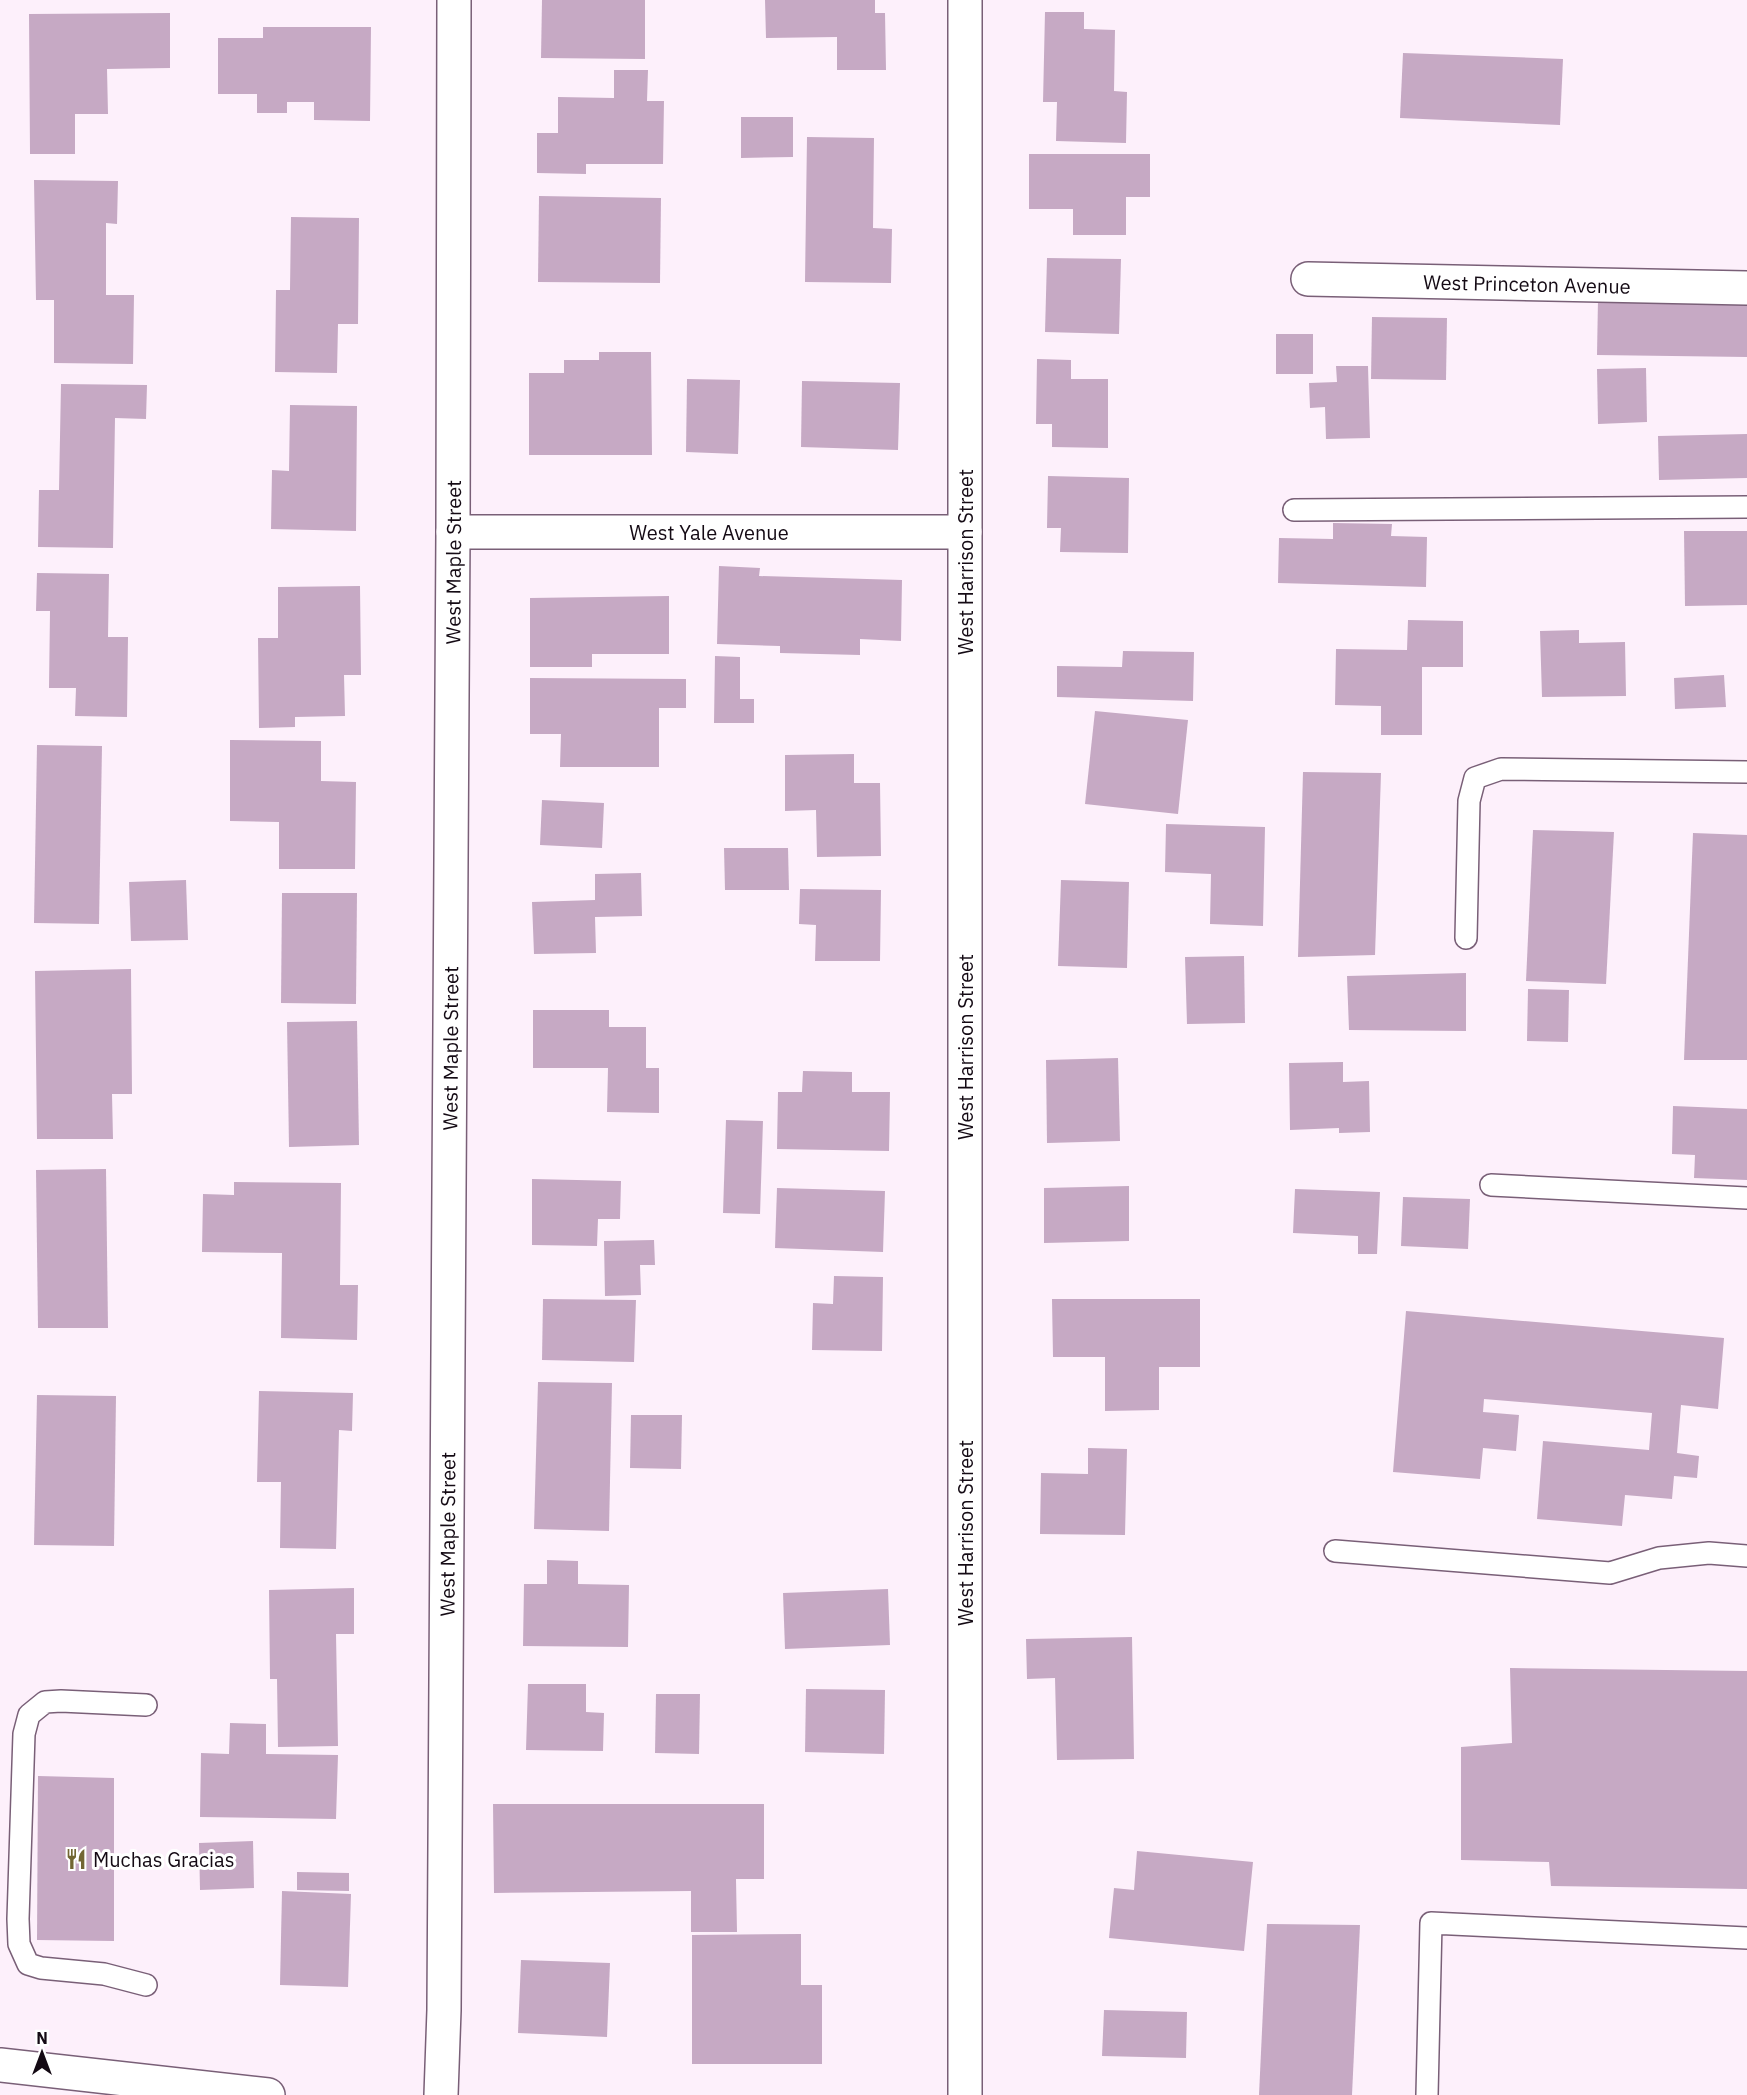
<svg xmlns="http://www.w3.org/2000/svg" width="1747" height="2095" viewBox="0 0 1747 2095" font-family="'IBM Plex Sans',sans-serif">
<rect width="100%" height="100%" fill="#fdf0fb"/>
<g fill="#c6a9c4">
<polygon points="542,0 645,0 645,59 541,58"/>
<polygon points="765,0 875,0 875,13 885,13 886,70 837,70 837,37 766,38"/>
<polygon points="1045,12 1084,12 1084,29 1115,30 1114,91 1127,92 1126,143 1056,141 1057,102 1043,102"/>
<polygon points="170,13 170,68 107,69 108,114 75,114 75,154 30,154 29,14"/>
<polygon points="263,27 371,27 370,121 314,120 314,102 287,102 287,113 257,113 257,94 218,94 218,38 263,38"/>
<polygon points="1403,53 1563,59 1560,125 1400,118"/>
<polygon points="614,70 648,70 647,101 664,101 663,164 586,164 586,174 537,173 537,133 558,133 558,97 614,98"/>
<polygon points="741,117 793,117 793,157 741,158"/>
<polygon points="807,137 874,138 873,228 892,229 891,283 805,282"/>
<polygon points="1029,154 1150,154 1150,197 1126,197 1126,235 1073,235 1073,209 1029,209"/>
<polygon points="34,180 118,181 117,224 106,223 106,295 134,295 133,364 54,363 54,300 36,300"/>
<polygon points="539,196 661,198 660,283 538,282"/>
<polygon points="291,217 359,218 358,324 338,324 337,373 275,372 276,290 290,290"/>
<polygon points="1047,258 1121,259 1119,334 1045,332"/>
<polygon points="1598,299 1747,302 1747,357 1597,355"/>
<polygon points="1372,317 1447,318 1446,380 1371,379"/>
<rect x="1276" y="334" width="37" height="40"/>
<polygon points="599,352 651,352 652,455 529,455 529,373 564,373 564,360 599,360"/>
<polygon points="1037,359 1071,360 1071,379 1108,379 1108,448 1052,447 1052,424 1036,424"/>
<polygon points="1336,366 1368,366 1370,438 1326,439 1325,407 1310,408 1309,383 1337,382"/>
<polygon points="1646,368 1647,422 1598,424 1597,369"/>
<polygon points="687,379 740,380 738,454 686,452"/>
<polygon points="802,381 900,383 898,450 801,447"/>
<polygon points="61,384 147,385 146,419 115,418 113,548 38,547 39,490 59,490"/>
<polygon points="290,405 357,406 356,531 271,529 272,470 289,471"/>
<polygon points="1747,434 1747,478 1659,480 1658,436"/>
<polygon points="1048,476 1129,478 1128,553 1060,552 1061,528 1047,528"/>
<polygon points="1333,523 1392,524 1391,536 1427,537 1426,587 1278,583 1279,538 1333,539"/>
<polygon points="1684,531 1747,531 1747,605 1685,606"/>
<polygon points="719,566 760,568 759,576 902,580 901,641 860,639 860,655 780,653 780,646 717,644"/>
<polygon points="37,573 109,574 108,637 128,637 127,717 75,716 76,688 49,688 50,611 36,611"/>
<polygon points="360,586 361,675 344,675 345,716 295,717 295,727 259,728 258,638 278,638 278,587"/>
<polygon points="669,596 669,654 592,654 592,667 530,667 530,598"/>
<polygon points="1408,620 1463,621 1463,667 1422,667 1422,735 1381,735 1381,706 1335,705 1336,649 1407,650"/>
<polygon points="1579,630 1579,643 1625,642 1626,696 1542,697 1540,631"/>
<polygon points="1123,651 1194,652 1193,701 1057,697 1057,666 1122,667"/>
<polygon points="715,656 740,657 740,699 754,699 754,723 714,723"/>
<polygon points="1724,675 1726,707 1675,709 1674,678"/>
<polygon points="530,678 686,679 686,708 659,708 659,767 560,767 561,734 530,734"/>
<polygon points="1095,711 1188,720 1178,814 1085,804"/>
<polygon points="230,740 321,741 321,781 356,782 355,869 279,869 279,822 230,821"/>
<polygon points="37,745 102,746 99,924 34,923"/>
<polygon points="854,754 854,783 880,783 881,856 817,857 816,810 785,811 785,755"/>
<polygon points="1303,772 1381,773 1375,955 1298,957"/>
<polygon points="542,800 604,803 602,848 540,845"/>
<polygon points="1166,824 1265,827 1263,926 1210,924 1211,874 1165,872"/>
<polygon points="1533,830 1614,832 1606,984 1526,981"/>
<polygon points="1693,833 1747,835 1747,1060 1684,1060"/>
<polygon points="724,848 788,848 789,890 725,890"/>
<polygon points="641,873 642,916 595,917 596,953 534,954 532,902 595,900 595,874"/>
<polygon points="186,880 188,940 131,941 129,882"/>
<polygon points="1061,880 1129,882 1127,968 1058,966"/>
<polygon points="800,889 881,890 880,961 815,961 816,925 799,924"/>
<polygon points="282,893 357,893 356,1004 281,1003"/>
<polygon points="1244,956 1245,1023 1187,1024 1185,957"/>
<polygon points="131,969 132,1094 112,1094 113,1139 37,1139 35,971"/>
<polygon points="1466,973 1466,1031 1349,1030 1347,976"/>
<polygon points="1528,989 1569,990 1568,1042 1527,1041"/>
<polygon points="533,1010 609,1010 609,1027 646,1027 646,1068 659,1068 659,1113 607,1112 608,1068 533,1068"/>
<polygon points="357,1021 359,1145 289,1147 287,1022"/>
<polygon points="1118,1058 1120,1141 1047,1143 1046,1060"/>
<polygon points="1343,1062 1343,1082 1369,1081 1370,1132 1339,1133 1339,1128 1290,1130 1289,1063"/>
<polygon points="803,1071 852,1072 852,1092 890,1092 889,1151 777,1149 778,1092 802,1092"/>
<polygon points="1673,1106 1747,1109 1747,1180 1694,1178 1695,1155 1672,1154"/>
<polygon points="726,1120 763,1121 760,1214 723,1213"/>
<polygon points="106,1169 108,1328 38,1328 36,1170"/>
<polygon points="532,1179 621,1181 620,1219 598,1219 597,1246 532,1245"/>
<polygon points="234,1182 341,1183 340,1285 358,1285 357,1340 281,1338 282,1253 202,1252 203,1194 234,1195"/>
<polygon points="1129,1186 1129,1241 1044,1243 1044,1188"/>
<polygon points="777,1188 885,1191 883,1252 775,1248"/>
<polygon points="1295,1189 1380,1192 1377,1254 1358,1254 1358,1236 1293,1233"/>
<polygon points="1403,1197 1470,1199 1468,1249 1401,1246"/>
<polygon points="654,1240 655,1265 640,1265 641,1295 605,1296 604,1241"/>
<polygon points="834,1276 883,1277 882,1351 812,1350 813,1303 833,1304"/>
<polygon points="543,1299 636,1300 634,1362 542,1360"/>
<polygon points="1052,1299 1200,1299 1200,1367 1159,1367 1159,1410 1105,1411 1105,1357 1053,1357"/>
<polygon points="1406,1311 1724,1338 1718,1409 1681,1405 1677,1453 1699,1456 1697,1478 1674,1476 1672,1499 1625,1495 1622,1526 1537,1519 1543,1441 1649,1450 1652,1413 1484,1399 1483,1412 1519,1415 1516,1451 1483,1448 1480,1479 1393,1472"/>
<polygon points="538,1382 612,1383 609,1531 534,1529"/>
<polygon points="259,1391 353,1393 352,1431 339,1430 336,1549 280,1548 281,1482 257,1482"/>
<polygon points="37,1395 116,1396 114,1546 34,1545"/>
<polygon points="631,1415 682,1415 681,1469 630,1468"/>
<polygon points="1088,1448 1127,1449 1125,1535 1040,1534 1041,1473 1088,1474"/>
<polygon points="547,1560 578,1561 578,1584 629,1585 628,1647 523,1646 524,1584 547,1584"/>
<polygon points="354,1588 354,1634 336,1634 338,1746 278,1747 277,1679 270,1679 269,1590"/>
<polygon points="888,1589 890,1645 785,1649 783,1593"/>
<polygon points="1132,1637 1134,1759 1057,1760 1055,1678 1027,1679 1026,1639"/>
<polygon points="1510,1668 1747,1671 1747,1889 1551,1886 1549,1862 1461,1860 1461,1747 1512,1743"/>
<polygon points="528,1684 586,1684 586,1712 604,1713 603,1751 526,1750"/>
<polygon points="806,1689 885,1690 884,1754 805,1752"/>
<polygon points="656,1694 700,1694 699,1754 655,1753"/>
<polygon points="230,1723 266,1724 266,1754 338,1755 336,1819 200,1817 201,1753 229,1754"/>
<polygon points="38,1776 114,1778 114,1941 37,1940"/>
<polygon points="493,1804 764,1804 764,1879 736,1879 737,1932 691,1932 691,1891 494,1893"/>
<polygon points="253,1841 254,1888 200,1890 199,1843"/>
<polygon points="1137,1851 1253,1862 1244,1951 1109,1938 1114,1888 1134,1890"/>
<polygon points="297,1872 349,1873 349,1891 297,1890"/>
<polygon points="282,1891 351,1894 348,1987 280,1985"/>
<polygon points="1267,1924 1360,1925 1352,2095 1259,2095"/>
<polygon points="801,1934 801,1985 822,1985 822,2064 692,2064 692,1935"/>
<polygon points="521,1960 610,1963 607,2037 518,2033"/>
<polygon points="1104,2010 1187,2012 1186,2058 1102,2056"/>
</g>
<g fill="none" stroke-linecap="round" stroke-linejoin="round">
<defs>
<g id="service">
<polyline points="1294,510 1747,507"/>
<polyline points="1466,938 1469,801 1475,778 1501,769 1747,772"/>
<polyline points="1491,1185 1747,1198"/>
<polyline points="1335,1551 1610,1573 1659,1558 1709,1553 1747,1556"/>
<polyline points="146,1705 61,1701 45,1702 29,1715 24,1734 18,1919 19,1944 28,1964 41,1968 104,1974 146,1985"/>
<polyline points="1427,2095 1431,1923 1747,1938"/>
</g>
<g id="minor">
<path id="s1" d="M1308,279l439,9"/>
<path id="s2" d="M453,532h512"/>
<path id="s3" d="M441,2095l3,-85 9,-1478 1,-532"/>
<polyline points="965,2095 965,0"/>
</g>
<polyline id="secondary" points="0,2065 268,2095"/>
</defs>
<use href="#service" stroke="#795f77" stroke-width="24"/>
<use href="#minor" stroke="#795f77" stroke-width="36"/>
<use href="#secondary" stroke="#795f77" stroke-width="36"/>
<use href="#service" stroke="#fff" stroke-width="21"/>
<use href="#minor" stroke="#fff" stroke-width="33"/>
<use href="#secondary" stroke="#fff" stroke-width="33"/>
</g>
<defs>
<symbol id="restaurant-bare" viewBox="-9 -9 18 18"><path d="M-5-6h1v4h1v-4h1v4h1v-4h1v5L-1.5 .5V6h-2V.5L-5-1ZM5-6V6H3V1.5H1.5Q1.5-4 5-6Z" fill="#726633" stroke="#fff" stroke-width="2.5" paint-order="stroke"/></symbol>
</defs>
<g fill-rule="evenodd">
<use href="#restaurant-bare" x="61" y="1844" width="30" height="30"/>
</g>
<g text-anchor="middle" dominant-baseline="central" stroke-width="6" stroke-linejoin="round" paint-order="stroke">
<g font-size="20" fill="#140a14" stroke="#fff">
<text stroke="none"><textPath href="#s1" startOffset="219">West Princeton Avenue</textPath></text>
<text stroke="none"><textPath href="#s2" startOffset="256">West Yale Avenue</textPath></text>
<text stroke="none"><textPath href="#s3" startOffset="1533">West Maple Street</textPath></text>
<text transform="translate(965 562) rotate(-90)">West Harrison Street</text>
<text transform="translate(965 1047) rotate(-90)">West Harrison Street</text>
<text stroke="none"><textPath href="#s3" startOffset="1047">West Maple Street</textPath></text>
<text transform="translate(965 1533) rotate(-90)">West Harrison Street</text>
<text stroke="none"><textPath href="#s3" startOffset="561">West Maple Street</textPath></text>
</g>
<g font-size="20" fill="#140a14" stroke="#fff" text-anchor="start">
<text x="93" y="1859">Muchas Gracias</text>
</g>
</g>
<g transform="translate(42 2053)" stroke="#ffffff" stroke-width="4.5" paint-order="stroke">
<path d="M0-4.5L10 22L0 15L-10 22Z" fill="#140a14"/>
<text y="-9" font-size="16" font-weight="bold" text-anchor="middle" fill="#140a14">N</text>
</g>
</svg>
